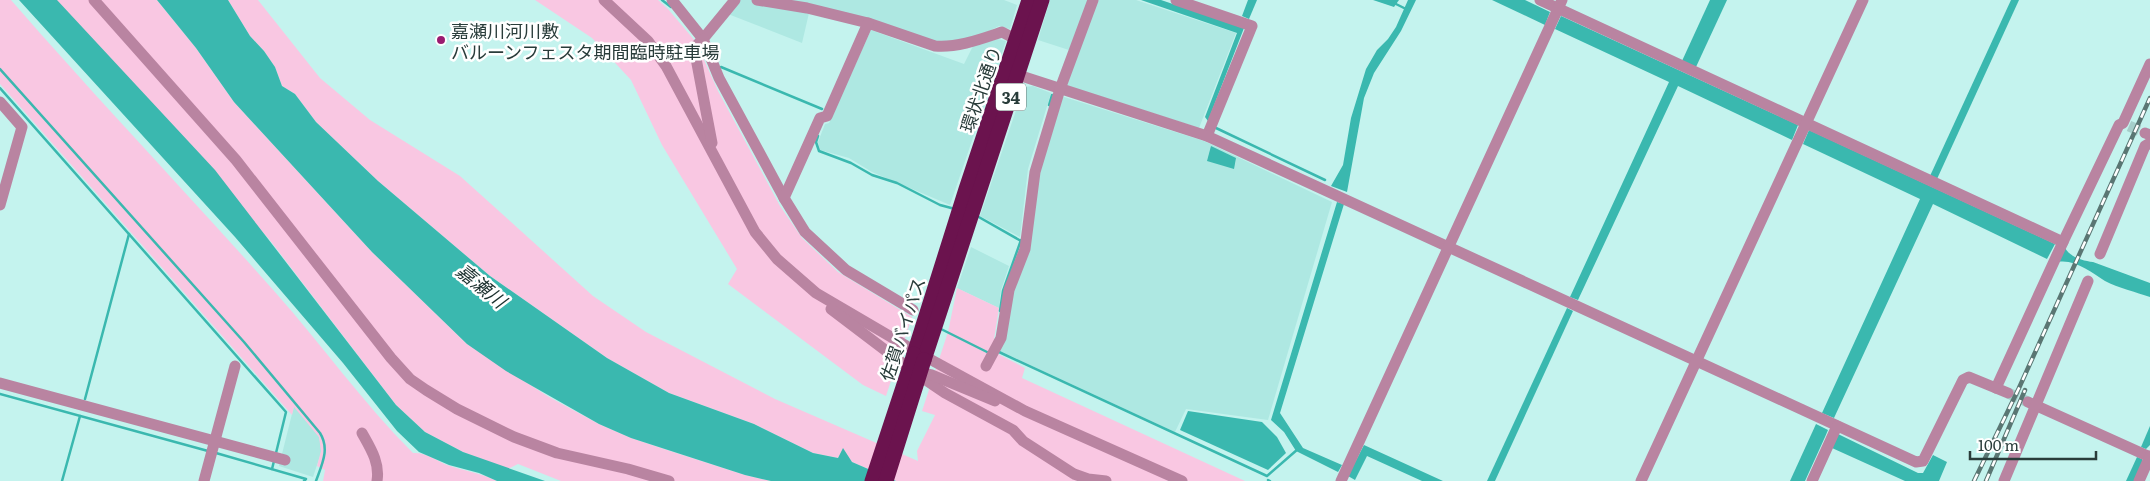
<svg xmlns="http://www.w3.org/2000/svg" width="2150" height="481" viewBox="0 0 2150 481" font-family="Literata,'Noto Sans JP',serif">
<rect width="100%" height="100%" fill="#c4f3ee"/>
<g fill="#aee8e2">
<polygon points="738,0 1004,0 1017,5 1010,29 999,26 979,36 938,43 809,13 802,43 728,14"/>
<polygon points="1050,0 1136,0 1236,33 1199,128 1068,86 1058,79 1069,50 1038,40"/>
<polygon points="871,30 964,64 973,46 998,39 1006,41 950,205 872,172 849,158 820,150 818,142 825,124 829,123"/>
<polygon points="1033,86 1051,93 1028,169 1020,237 980,216 1024,87"/>
<polygon points="1061,96 1204,141 1332,202 1268,420 1186,409 1175,432 1000,351 1038,172"/>
<polygon points="971,247 1009,266 1001,290 999,308 957,288"/>
<polygon points="294,406 319,437 322,450 313,477 279,466"/>
</g>
<g fill="#f9c7e2">
<path d="M0,0h11c86,99 177,194 264,292 47,53 88,111 138,161 12,-1 24,8 34,12 17,6 34,8 50,16h-174l2,-11 -8,-4 4,-15 -2,-14 -25,-30 -2,8 -292,-331z"/>
<polygon points="48,0 157,0 196,48 234,102 372,252 467,344 549,397 599,424 631,438 667,450 745,475 771,481 561,481 518,464 508,469 463,452 425,432 396,405 269,239"/>
<polygon points="228,0 258,0 320,78 370,120 460,176 593,296 646,332 775,399 918,461 917,451 935,415 922,411 948,332 957,288 999,308 994,339 998,354 1025,368 1022,378 1245,481 896,481 852,462 843,449 838,458 813,453 754,424 669,393 607,358 490,276 378,181 316,122 295,94 282,86 275,67 264,51 250,36"/>
<polygon points="535,0 658,0 668,9 696,42 718,91 780,206 802,238 838,272 912,317 886,396 863,385 728,284 737,269 662,145 631,80 592,38"/>
</g>
<g fill="#3ab8af">
<polygon points="19,0 57,0 215,170 396,405 425,432 463,452 545,481 497,481 479,473 449,465 419,452 397,431 343,363 235,237"/>
<polygon points="157,0 228,0 250,36 264,51 275,67 282,86 295,94 316,122 378,181 490,276 607,358 669,393 754,424 813,453 838,458 843,448 852,462 896,481 771,481 745,475 631,438 599,424 506,371 467,344 372,252 234,102 196,48"/>
<polygon points="1141,0 1161,0 1244,28 1208,121 1205,117 1237,33"/>
<polygon points="1248,0 1257,0 1249,19 1242,16"/>
<polygon points="1373,0 1399,0 1394,7"/>
<polygon points="1408,0 1416,0 1401,31 1374,73 1364,98 1347,192 1331,186 1343,165 1351,118 1366,69 1377,50 1388,39 1396,27"/>
<polygon points="1492,0 1525,0 1550,12 1545,25"/>
<polygon points="1710,0 1727,0 1696,67 1682,61"/>
<polygon points="2011,0 2019,0 1937,179 1930,176"/>
<polygon points="1561,16 1798,125 1792,140 1678,86 1578,300 1570,297 1669,82 1555,29"/>
<polygon points="1809,130 2055,244 2047,259 1933,204 1834,418 1822,413 1920,199 1803,144"/>
<polygon points="1211,146 1236,158 1234,169 1207,161"/>
<polygon points="1337,202 1344,204 1280,413 1303,448 1342,465 1338,472 1296,451 1284,432 1271,420"/>
<path d="M2065,248c5,9 18,13 28,14l57,21v14c-14,-5 -32,-9 -45,-16 -13,-8 -30,-22 -47,-19z"/>
<polygon points="1567,308 1573,311 1495,481 1487,481"/>
<polygon points="1188,411 1262,422 1277,437 1286,453 1268,470 1180,430"/>
<polygon points="1816,424 1828,430 1825,437 1805,481 1790,481"/>
<polygon points="2150,426 2150,445 2146,449 2141,447"/>
<polygon points="1838,434 1918,473 1923,473 1933,455 1947,462 1939,481 1905,481 1832,448"/>
<polygon points="1364,445 1443,481 1422,481 1367,456 1355,480 1348,476"/>
<polygon points="2137,457 2142,459 2142,463 2134,481 2126,481"/>
</g>
<g fill="none" stroke-linecap="round" stroke-linejoin="round">
<g stroke="#3ab8af" stroke-width="2.5">
<polyline points="662,0 671,7"/>
<polyline points="1396,4 1406,9"/>
<polyline points="721,67 822,109"/>
<path d="M0,69l244,273 76,91c10,16 2,31 -4,48"/>
<polyline points="0,88 286,412 276,453"/>
<polyline points="1049,105 1052,95"/>
<polyline points="1216,128 1325,180"/>
<polyline points="818,136 816,142 819,151 851,163 872,175 897,183 940,205 955,209"/>
<polyline points="977,216 1021,241"/>
<polyline points="1000,311 1003,291 1021,240"/>
<polyline points="939,328 989,353"/>
<polyline points="999,352 1267,476 1298,449"/>
<polyline points="0,394 208,451"/>
<polyline points="85,399 129,234"/>
<polyline points="216,453 306,479 304,481"/>
<polyline points="272,469 274,461"/>
<polyline points="1268,480 1270,481"/>
<polyline points="62,481 80,416"/>
</g>
<g stroke="#a5ceca" stroke-width="11" stroke-dasharray="11 5.5" stroke-linecap="butt">
<polyline points="2129,126 2145,133"/>
<polyline points="2008,393 2028,402"/>
</g>
<g stroke="#b984a1" stroke-width="11">
<polyline points="94,0 236,160 391,358 410,379 426,390 457,409 514,437 557,453 628,469 669,481"/>
<polyline points="604,0 648,41 666,66 755,232 777,259 816,293 915,351"/>
<polyline points="672,0 703,39 735,0"/>
<path d="M757,0l50,8 61,15 67,23c22,2 46,-7 67,-14l15,8"/>
<polyline points="1176,0 1252,26 1207,136"/>
<polyline points="1540,0 2063,242 1996,388"/>
<polyline points="1012,73 1207,136 1916,462 1923,461 1963,380 1969,377 2008,393"/>
<polyline points="0,102 22,127 0,205"/>
<polyline points="2145,133 2150,135"/>
<polyline points="712,143 695,53 696,46 703,39 719,78 784,198 805,232 846,270 913,310"/>
<polyline points="784,198 820,118 827,116 868,23"/>
<polyline points="2063,242 2119,125 2123,123 2150,64"/>
<polyline points="2100,254 2145,146 2150,143"/>
<polyline points="831,309 914,372 945,393 1013,430 1023,441 1074,474 1088,479 1106,481"/>
<polyline points="926,357 1025,411 1182,481"/>
<polyline points="986,366 1001,338 1009,290 1025,249 1035,172 1060,89 1093,0"/>
<polyline points="921,373 932,375 995,401"/>
<polyline points="0,383 285,460"/>
<polyline points="2028,402 2150,457"/>
<path d="M362,433c9,16 18,30 15,48"/>
<polyline points="204,481 235,366"/>
<polyline points="1341,481 1562,0"/>
<polyline points="1641,481 1863,0"/>
<polyline points="1812,481 1837,426"/>
<polyline points="2004,481 2088,281"/>
<polyline points="2139,481 2150,456"/>
</g>
<g stroke="#6b134e" stroke-width="15">
<polyline points="914,354 966,189 1029,0"/>
<polyline points="924,360 1042,0"/>
</g>
<defs>
<g id="rail">
<polyline points="1974,481 2019,388 2150,98"/>
<polyline points="1986,481 2025,390"/>
</g>
</defs>
<use href="#rail" stroke="#5a7673" stroke-width="4.5"/>
<use href="#rail" stroke="#fff" stroke-width="2.5" stroke-dasharray="8" stroke-linecap="butt"/>
<g stroke="#6b134e" stroke-width="15">
<polyline points="872,481 914,354"/>
<polyline points="886,481 924,360"/>
</g>
</g>
<circle fill="#9a1b71" stroke="#fff" stroke-width="2" cx="441" cy="40" r="5"/>
<g text-anchor="middle" dominant-baseline="central" stroke-width="5" stroke-linejoin="round" paint-order="stroke">
<rect fill="#fff" stroke="#697675" stroke-width="1" x="996" y="83.5" width="30" height="27" rx="4"/>
<g font-size="16" font-weight="bold" fill="#293c3a">
<text x="1011" y="97">34</text>
</g>
<g font-size="18" fill="#293c3a" stroke="#fff" text-anchor="start">
<text x="451" y="30">嘉瀬川河川敷<tspan x="451" dy="21">バルーンフェスタ期間臨時駐車場</tspan></text>
</g>
<g font-size="18" fill="#293c3a" stroke="#fff">
<text transform="translate(980 89) rotate(-71)">環状北通り</text>
<text transform="translate(902 329) rotate(-72)">佐賀バイパス</text>
</g>
<g font-size="19" font-style="italic" fill="#192e2c" stroke="#fff">
<text transform="translate(482 285) rotate(39)">嘉瀬川</text>
</g>
</g>
<path d="M1970 451v8h126v-8" fill="none" stroke="#293c3a" stroke-width="2.5"/>
<text x="1978" y="451" font-size="15" fill="#293c3a" stroke="#ffffff" stroke-width="4" paint-order="stroke">100 m</text>
</svg>
